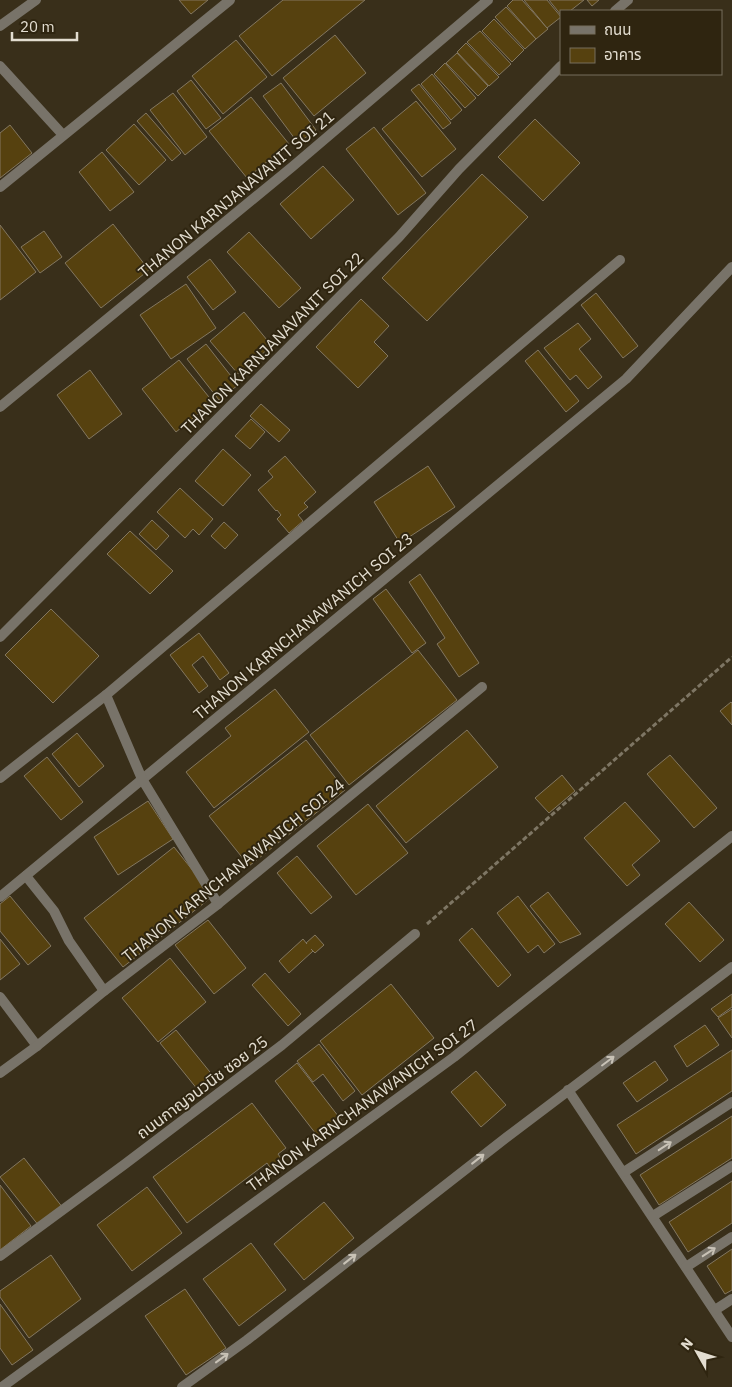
<svg xmlns="http://www.w3.org/2000/svg" width="732" height="1387" viewBox="0 0 732 1387" font-family="'IBM Plex Sans','Noto Sans Thai',sans-serif">
<rect width="100%" height="100%" fill="#392f1a"/>
<g fill="#56410f" stroke="#837760">
<polygon points="179,0 208,0 191,14"/>
<polygon points="283,0 365,0 272,76 239,36"/>
<polygon points="513,0 522,0 548,29 536,39 507,6"/>
<polygon points="524,0 547,0 561,17 547,28"/>
<polygon points="549,0 584,0 570,11 561,11 561,15"/>
<polygon points="587,0 599,0 592,6"/>
<polygon points="506,7 536,39 525,49 495,17"/>
<polygon points="494,19 524,50 512,62 482,31"/>
<polygon points="480,31 511,64 499,75 467,42"/>
<polygon points="335,35 366,73 314,116 283,78"/>
<polygon points="236,40 267,77 223,114 192,76"/>
<polygon points="466,43 499,77 489,86 457,52"/>
<polygon points="457,53 488,86 478,96 446,63"/>
<polygon points="445,63 476,98 465,108 434,74"/>
<polygon points="432,74 462,110 451,120 421,84"/>
<polygon points="191,80 221,118 206,129 177,91"/>
<polygon points="281,83 316,130 298,143 263,96"/>
<polygon points="419,84 451,123 443,129 411,90"/>
<polygon points="173,93 207,137 185,155 150,110"/>
<polygon points="251,97 289,144 247,178 209,131"/>
<polygon points="416,101 456,149 422,177 382,129"/>
<polygon points="146,113 181,153 172,161 137,121"/>
<polygon points="535,119 580,163 543,201 498,157"/>
<polygon points="134,124 166,160 139,185 106,150"/>
<polygon points="10,125 32,153 0,178 0,133"/>
<polygon points="374,127 426,193 398,215 346,149"/>
<polygon points="102,152 134,192 110,211 79,172"/>
<polygon points="323,166 354,200 311,239 280,204"/>
<polygon points="482,174 528,217 427,321 382,278"/>
<polygon points="113,224 149,270 101,308 65,263"/>
<polygon points="0,225 36,272 0,300"/>
<polygon points="44,231 62,257 40,273 21,247"/>
<polygon points="249,232 301,288 279,308 227,252"/>
<polygon points="210,259 236,292 213,310 187,277"/>
<polygon points="186,284 216,328 171,359 140,315"/>
<polygon points="596,293 638,346 623,358 581,305"/>
<polygon points="361,299 389,326 374,342 388,356 358,388 316,347"/>
<polygon points="244,312 272,346 238,374 210,341"/>
<polygon points="578,323 591,339 579,349 602,377 588,389 576,375 570,380 544,348"/>
<polygon points="206,344 238,385 219,400 187,359"/>
<polygon points="538,350 579,401 566,412 525,361"/>
<polygon points="179,360 213,402 176,432 142,389"/>
<polygon points="90,370 122,414 89,439 57,395"/>
<polygon points="261,404 290,430 279,442 250,416"/>
<polygon points="251,419 265,432 250,449 235,436"/>
<polygon points="223,449 251,475 223,506 195,481"/>
<polygon points="285,456 316,492 304,503 308,507 298,515 303,521 289,533 277,519 281,515 277,510 276,511 258,490 273,477 268,471"/>
<polygon points="428,466 455,507 400,543 374,502"/>
<polygon points="180,488 213,519 199,535 193,529 185,538 157,512"/>
<polygon points="152,520 169,536 156,550 139,534"/>
<polygon points="224,522 238,535 225,549 211,536"/>
<polygon points="130,531 173,571 150,594 107,554"/>
<polygon points="420,574 479,663 459,677 437,644 445,638 409,582"/>
<polygon points="386,589 426,643 412,653 373,599"/>
<polygon points="51,609 99,656 53,703 5,655"/>
<polygon points="199,633 229,673 220,680 203,656 192,665 208,686 199,693 170,655"/>
<polygon points="418,650 457,700 349,785 310,735"/>
<polygon points="275,689 309,732 214,808 186,772 231,736 225,728"/>
<polygon points="731,702 732,703 732,725 720,711"/>
<polygon points="467,730 498,767 406,843 376,806"/>
<polygon points="77,733 104,766 79,787 52,754"/>
<polygon points="306,740 345,790 249,866 209,816"/>
<polygon points="670,755 717,808 694,828 647,774"/>
<polygon points="47,757 83,802 61,820 24,776"/>
<polygon points="562,775 575,791 549,813 535,798"/>
<polygon points="148,801 173,839 118,875 94,837"/>
<polygon points="625,802 660,841 632,865 640,875 627,886 584,838"/>
<polygon points="368,804 408,853 356,895 317,846"/>
<polygon points="174,847 213,896 123,967 84,918"/>
<polygon points="297,856 332,897 311,914 277,873"/>
<polygon points="548,892 581,934 560,943 530,906"/>
<polygon points="10,896 51,946 28,965 0,931 0,904"/>
<polygon points="518,896 555,944 544,953 538,945 528,953 497,913"/>
<polygon points="689,902 724,940 700,962 665,924"/>
<polygon points="208,920 246,968 214,994 175,945"/>
<polygon points="472,928 511,975 498,987 459,940"/>
<polygon points="315,935 324,945 315,953 311,949 313,951 289,973 279,961 303,939 307,944 306,943"/>
<polygon points="0,939 20,964 0,980"/>
<polygon points="170,958 206,1002 158,1042 122,998"/>
<polygon points="265,973 301,1014 288,1026 252,985"/>
<polygon points="391,984 434,1038 362,1095 320,1041"/>
<polygon points="732,994 732,1007 718,1017 711,1009"/>
<polygon points="732,1009 732,1038 718,1018"/>
<polygon points="705,1025 719,1045 687,1067 674,1046"/>
<polygon points="176,1030 214,1077 198,1090 160,1043"/>
<polygon points="319,1044 355,1091 343,1101 323,1074 313,1082 297,1061"/>
<polygon points="732,1050 732,1091 636,1154 617,1125"/>
<polygon points="655,1061 668,1080 637,1102 623,1083"/>
<polygon points="297,1063 342,1121 319,1138 275,1081"/>
<polygon points="476,1071 506,1105 481,1127 451,1092"/>
<polygon points="252,1103 286,1148 278,1154 285,1164 273,1172 267,1163 187,1223 153,1177"/>
<polygon points="732,1116 732,1158 659,1205 640,1175"/>
<polygon points="24,1158 63,1208 39,1226 0,1177"/>
<polygon points="732,1181 732,1223 688,1252 669,1222"/>
<polygon points="0,1185 31,1226 0,1250"/>
<polygon points="147,1187 182,1233 132,1271 97,1225"/>
<polygon points="324,1202 354,1238 304,1280 274,1244"/>
<polygon points="251,1243 286,1290 239,1326 203,1279"/>
<polygon points="732,1249 732,1290 725,1294 707,1266"/>
<polygon points="51,1255 81,1299 29,1338 0,1297 0,1291"/>
<polygon points="185,1289 226,1348 186,1375 145,1316"/>
<polygon points="0,1304 33,1350 12,1365 0,1348"/>
</g>
<g fill="none" stroke-linecap="round" stroke-linejoin="round">
<polyline stroke="#7e7664" stroke-width="3" stroke-dasharray="5 2.5" stroke-linecap="butt" points="427,924 732,657"/>
<g stroke="#787369" stroke-width="10">
<polyline points="568,1090 732,1337"/>
<polyline points="624,1172 732,1102"/>
<polyline points="653,1216 732,1166"/>
<polyline points="686,1267 732,1237"/>
<polyline points="715,1310 732,1299"/>
<polyline points="182,1387 247,1340 507,1137 732,967"/>
</g>
<g stroke="#787369" stroke-width="10">
<polyline points="615,11 628,0"/>
<polyline points="0,26 36,0"/>
<polyline points="0,66 63,135"/>
<polyline points="0,187 230,0"/>
<polyline points="0,407 292,167 488,0"/>
<polyline points="0,637 399,237 459,169 561,66"/>
<polyline points="0,778 106,695"/>
<polyline points="26,876 54,911 69,941 104,991"/>
<polyline points="0,897 626,379 732,267"/>
<polyline points="218,904 142,779 106,695 620,260"/>
<polyline points="0,997 37,1046"/>
<polyline points="0,1073 37,1046 104,991 218,904 482,687"/>
<polyline points="0,1256 125,1164 282,1045 415,934"/>
<polyline points="2,1387 454,1057 732,836"/>
</g>
</g>
<defs><path id="oneway-shaft" d="M-6 0H5M1.5-3L5.5 0L1.5 3" fill="none" stroke-width="1.6" stroke-linecap="round" stroke-linejoin="round" transform="scale(1.25)"/></defs>
<g stroke="#c8c2b6">
<use href="#oneway-shaft" transform="translate(608 1061) rotate(-37)"/>
<use href="#oneway-shaft" transform="translate(665 1146) rotate(-33)"/>
<use href="#oneway-shaft" transform="translate(478 1159) rotate(-38)"/>
<use href="#oneway-shaft" transform="translate(709 1252) rotate(-33)"/>
<use href="#oneway-shaft" transform="translate(350 1259) rotate(-38)"/>
<use href="#oneway-shaft" transform="translate(222 1358) rotate(-36)"/>
</g>
<g text-anchor="middle" dominant-baseline="central" stroke-width="4" stroke-linejoin="round" paint-order="stroke">
<g font-size="16" fill="#e3ddd0" stroke="#2f2510">
<text transform="translate(236 194) rotate(-40)">THANON KARNJANAVANIT SOI 21</text>
<text transform="translate(272 343) rotate(-45)">THANON KARNJANAVANIT SOI 22</text>
<text transform="translate(303 626) rotate(-40)">THANON KARNCHANAWANICH SOI 23</text>
<text transform="translate(233 870) rotate(-39)">THANON KARNCHANAWANICH SOI 24</text>
<text transform="translate(202 1087) rotate(-37)">ถนนกาญจนวนิช ซอย 25</text>
<text transform="translate(362 1105) rotate(-36)">THANON KARNCHANAWANICH SOI 27</text>
</g>
</g>
<rect x="560" y="10" width="162" height="65" fill="#2f2510" stroke="#776f5d"/>
<rect x="570" y="26" width="25" height="8" fill="#787369" stroke="#776f5d"/>
<text x="604" y="35" font-size="15" fill="#e3ddd0">ถนน</text>
<rect x="570" y="48" width="25" height="15" fill="#56410f" stroke="#776f5d"/>
<text x="604" y="60" font-size="15" fill="#e3ddd0">อาคาร</text>
<g transform="translate(697 1352) rotate(309)" stroke="#2f2510" stroke-width="4" paint-order="stroke">
<path d="M0-4L9 19L0 12L-9 19Z" fill="#e3ddd0"/>
<text y="-8" font-size="14" font-weight="bold" text-anchor="middle" fill="#e3ddd0">N</text>
</g>
<path d="M12 32v8h65v-8" fill="none" stroke="#e3ddd0" stroke-width="2.5"/>
<text x="20" y="32" font-size="15" fill="#e3ddd0" stroke="#2f2510" stroke-width="4" paint-order="stroke">20 m</text>
</svg>
